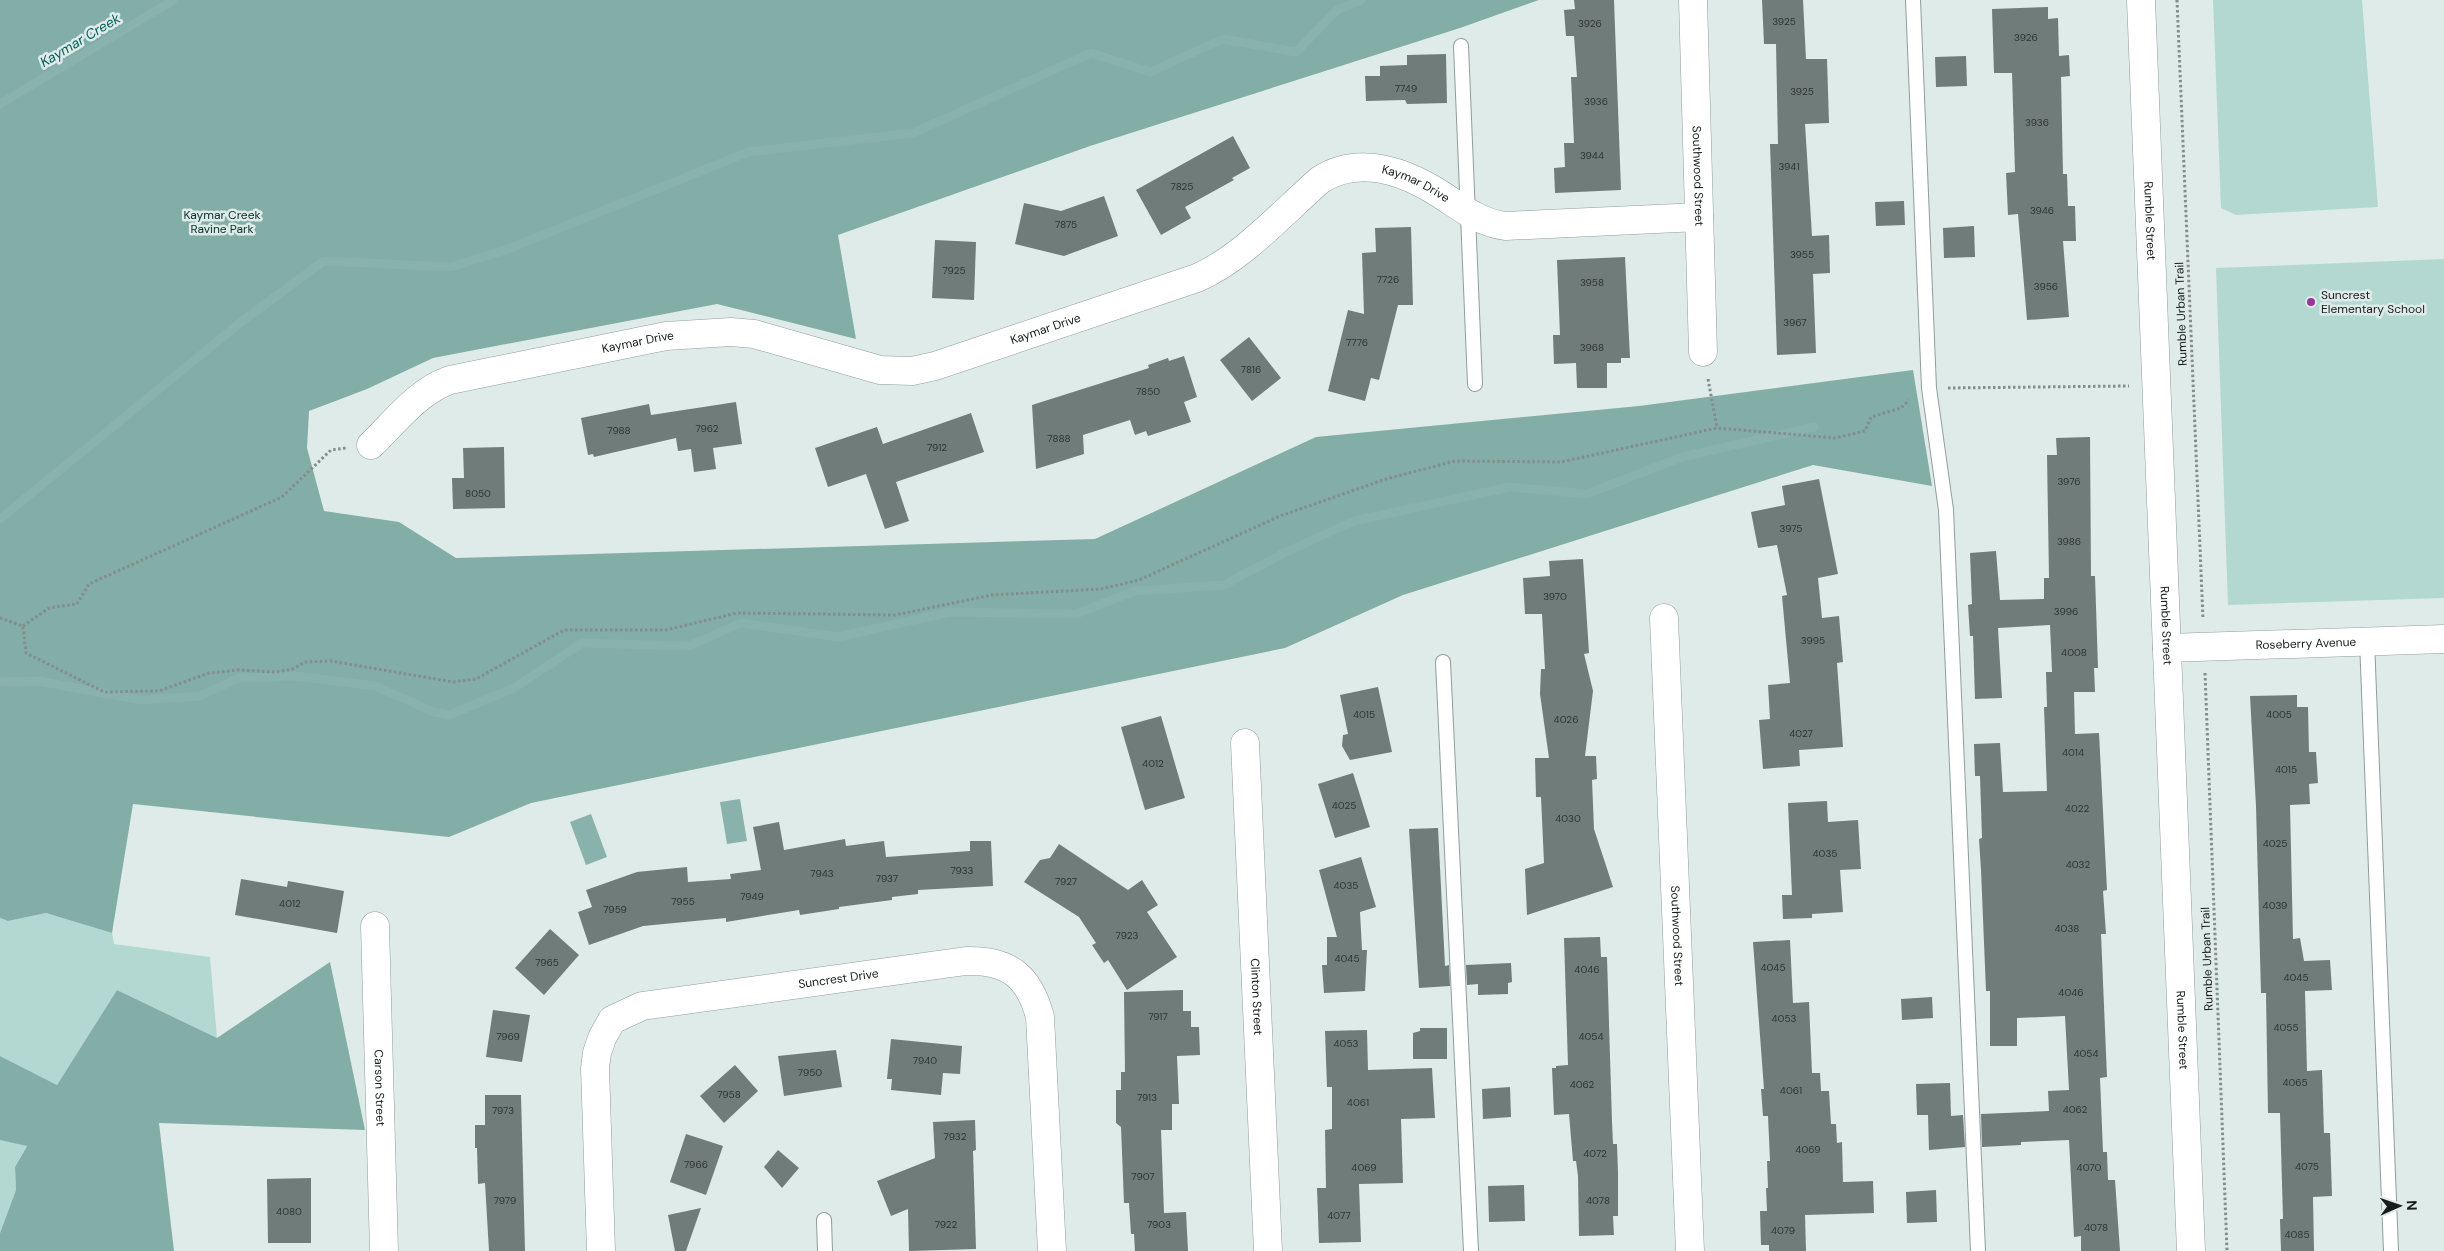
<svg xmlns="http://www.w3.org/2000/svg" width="2444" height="1251" viewBox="0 0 2444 1251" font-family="'DM Sans',sans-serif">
<rect width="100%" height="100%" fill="#dfebe9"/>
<g fill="#b3d8d2">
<polygon points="2213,0 2362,0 2378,207 2236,215 2221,208"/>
<polygon points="2444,259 2444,598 2228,605 2216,268"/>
<polygon points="46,913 112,933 114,944 210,957 217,1038 117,990 57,1085 0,1056 0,918 8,921"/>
<polygon points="0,1140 27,1145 15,1167 16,1190 0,1233"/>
</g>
<g fill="#83ada7">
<polygon points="0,0 1539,0 1460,28 1090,146 838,235 856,339 717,304 433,358 367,389 309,411 307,448 324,511 399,522 456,558 1095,539 1316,437 1639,406 1913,370 1932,486 1813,465 1403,595 1285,648 531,803 449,837 133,804 112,933 46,913 8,921 0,918"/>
<polygon points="330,962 365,1130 159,1123 174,1251 0,1251 0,1233 16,1190 15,1167 27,1146 0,1140 0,1056 57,1085 117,990 217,1038"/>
</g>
<g fill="#88b2ab">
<polygon points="740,799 747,841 727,844 720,802"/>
<polygon points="591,814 607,857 586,865 570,822"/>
</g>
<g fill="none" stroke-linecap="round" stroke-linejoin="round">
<g stroke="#88b2ab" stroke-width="9">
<polyline points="0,104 174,0"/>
<polyline points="0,519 241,322 324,261 451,267 508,249 748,152 913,133 1091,53 1150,72 1223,39 1296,52 1337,10 1361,0"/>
<polyline points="0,682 38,681 141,700 200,696 239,678 294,676 375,686 434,712 449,715 514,688 582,643 689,646 741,623 838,637 950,612 1076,614 1135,591 1224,585 1286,552 1354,521 1510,487 1587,494 1682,457 1814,427"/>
</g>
</g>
<g fill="#707c7a">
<polygon points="1574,0 1614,0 1621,190 1555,193 1554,168 1565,167 1564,143 1574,143 1571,77 1577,77 1574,36 1566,36 1564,10 1575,9"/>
<polygon points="1762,0 1803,0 1806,59 1827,59 1829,123 1805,124 1812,236 1829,235 1830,273 1813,274 1816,353 1777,355 1770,144 1778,144 1776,44 1764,44"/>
<polygon points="2048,7 2048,19 2058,18 2059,56 2069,55 2070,76 2061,77 2063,174 2067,174 2068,206 2075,206 2076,241 2063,241 2069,317 2027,320 2018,214 2008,215 2006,173 2015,172 2012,73 1994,73 1992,9"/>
<polygon points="1446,54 1447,103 1407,104 1405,100 1366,101 1365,76 1380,76 1380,66 1407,65 1407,55"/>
<polygon points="1966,56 1967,86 1936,87 1935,57"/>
<polygon points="1233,136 1250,168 1232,178 1234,180 1185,207 1191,218 1161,235 1136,190"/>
<polygon points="1104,196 1118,236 1064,256 1015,244 1024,203 1061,211"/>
<polygon points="1904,201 1905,225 1876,226 1875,202"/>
<polygon points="1974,226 1975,257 1944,258 1943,228"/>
<polygon points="1411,227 1413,305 1398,305 1379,380 1371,378 1365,401 1328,391 1348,310 1364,314 1362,253 1376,252 1375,228"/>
<polygon points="935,240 976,242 974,300 932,298"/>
<polygon points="1625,257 1630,358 1621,358 1621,363 1607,363 1607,388 1577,388 1576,363 1554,364 1553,335 1560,335 1557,260"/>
<polygon points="1249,337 1281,378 1252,401 1220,360"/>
<polygon points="1184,356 1197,397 1184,402 1191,422 1148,436 1146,431 1135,435 1130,420 1083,435 1084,454 1036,469 1032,405 1149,368 1148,365 1168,358 1169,361"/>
<polygon points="736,402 742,444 713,448 716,469 694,472 691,449 678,451 676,438 594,457 593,454 588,455 581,418 649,404 651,415"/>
<polygon points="971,413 984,452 896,482 909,521 885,529 866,474 828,487 815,448 877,427 883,444"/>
<polygon points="2090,437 2091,576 2095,576 2098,668 2094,668 2095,692 2074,692 2075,734 2099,733 2107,890 2103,891 2106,934 2101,934 2107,1077 2100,1078 2103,1152 2107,1152 2108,1180 2115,1180 2120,1251 2081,1251 2081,1236 2074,1237 2069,1140 2021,1142 2021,1145 1982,1147 1981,1114 2049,1111 2048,1091 2069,1090 2065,1016 2017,1018 2017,1046 1990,1046 1990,991 1986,991 1981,870 1979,839 1982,838 1980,776 1975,776 1974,744 2000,743 2003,792 2047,791 2044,707 2047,707 2046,672 2052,672 2050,625 1998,628 2002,698 1975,699 1973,636 1970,636 1968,605 1972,604 1970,553 1996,551 2000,600 2044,599 2044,578 2049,578 2047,455 2057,455 2056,438"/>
<polygon points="504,447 505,508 453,509 452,478 464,478 463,448"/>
<polygon points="1819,479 1838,574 1818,578 1822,618 1839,616 1843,662 1837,663 1843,747 1799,750 1800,766 1763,769 1759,720 1770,719 1768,685 1790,683 1782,596 1787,595 1777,545 1758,548 1751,512 1785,505 1782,486"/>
<polygon points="1583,559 1589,653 1584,654 1593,691 1585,756 1596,756 1597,779 1592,780 1594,829 1613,887 1527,915 1525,869 1544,863 1541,797 1536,797 1535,758 1549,758 1540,694 1541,669 1545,669 1542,614 1525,614 1523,578 1550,576 1549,561"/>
<polygon points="1378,687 1392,752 1350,760 1342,746 1343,735 1348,734 1340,695"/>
<polygon points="2297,695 2297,707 2308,707 2309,752 2316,752 2318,783 2309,784 2310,804 2290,805 2293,939 2300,938 2304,961 2330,960 2332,990 2305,991 2307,1071 2322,1070 2324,1133 2330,1133 2332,1196 2313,1197 2314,1251 2281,1251 2280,1219 2283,1219 2280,1113 2268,1113 2266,993 2261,993 2256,806 2250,696"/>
<polygon points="1161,716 1185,798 1145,810 1121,727"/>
<polygon points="1353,773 1370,827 1335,838 1318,784"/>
<polygon points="1827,801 1828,822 1858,820 1861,869 1840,870 1843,912 1812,914 1812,918 1783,919 1782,895 1792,895 1788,803"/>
<polygon points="779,822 784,850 845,839 846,846 884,841 886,857 970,851 970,841 991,841 993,886 918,890 918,894 892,897 892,900 839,907 839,909 800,915 799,910 726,922 726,918 643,926 589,945 578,912 592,907 586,890 637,872 687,867 688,882 731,879 730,874 761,870 753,827"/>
<polygon points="1438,828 1445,966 1449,965 1450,986 1419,988 1409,829"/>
<polygon points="1059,844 1128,890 1142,880 1158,905 1147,912 1177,957 1127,990 1108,960 1104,963 1092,945 1096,943 1079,917 1024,882 1040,860 1050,858"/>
<polygon points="1361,857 1376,907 1360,912 1362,950 1367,950 1365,991 1324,993 1322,965 1327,965 1327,937 1337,937 1319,870"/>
<polygon points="241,879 287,887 288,881 344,891 337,933 235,915"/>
<polygon points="550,929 579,955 544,995 515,968"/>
<polygon points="1600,937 1601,957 1607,957 1612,1122 1613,1144 1617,1144 1618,1173 1618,1216 1613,1216 1614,1235 1579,1236 1578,1176 1576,1161 1573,1161 1569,1114 1554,1115 1552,1068 1556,1068 1556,1066 1568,1065 1564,938"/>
<polygon points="1790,940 1793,1003 1809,1002 1812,1073 1820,1073 1821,1091 1829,1091 1831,1124 1836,1124 1837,1143 1842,1142 1843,1182 1873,1181 1874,1213 1805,1215 1806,1251 1769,1251 1769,1245 1761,1245 1760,1211 1767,1211 1766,1188 1768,1188 1767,1161 1770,1161 1768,1116 1763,1116 1761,1089 1764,1089 1753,942"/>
<polygon points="1511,963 1512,982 1508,983 1508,994 1478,995 1478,984 1467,985 1466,965"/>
<polygon points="1183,990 1183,1011 1191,1011 1191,1027 1199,1027 1200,1055 1177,1056 1179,1104 1172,1104 1172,1130 1161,1130 1164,1213 1186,1212 1188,1251 1135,1251 1134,1234 1131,1234 1129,1203 1124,1203 1121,1127 1116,1123 1116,1090 1121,1090 1121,1072 1125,1072 1124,992"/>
<polygon points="1932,997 1933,1018 1902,1020 1901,999"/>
<polygon points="493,1010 530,1015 522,1062 486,1057"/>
<polygon points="1420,1028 1447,1028 1447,1059 1413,1059 1413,1033 1420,1031"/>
<polygon points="1367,1030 1368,1070 1432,1068 1435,1118 1401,1119 1403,1183 1359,1184 1361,1242 1319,1243 1317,1188 1326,1188 1325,1130 1332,1129 1332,1087 1327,1087 1325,1031"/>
<polygon points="891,1039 962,1046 960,1074 943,1073 941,1095 891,1090 892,1079 887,1079"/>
<polygon points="836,1050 842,1087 784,1096 778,1056"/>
<polygon points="735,1065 758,1091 724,1123 700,1096"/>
<polygon points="1950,1083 1951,1116 1963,1115 1965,1147 1929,1150 1928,1115 1917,1115 1916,1084"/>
<polygon points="1510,1087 1511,1117 1483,1119 1482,1089"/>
<polygon points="485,1095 521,1095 525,1251 489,1251 485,1183 478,1184 477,1148 475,1148 475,1125 485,1125"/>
<polygon points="975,1120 976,1150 973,1151 976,1249 909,1251 908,1209 891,1216 877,1181 935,1158 933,1122"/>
<polygon points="686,1134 723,1146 706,1195 670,1182"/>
<polygon points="778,1150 799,1168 782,1188 764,1167"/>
<polygon points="311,1178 311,1243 268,1243 267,1179"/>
<polygon points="1524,1185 1525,1221 1489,1222 1488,1186"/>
<polygon points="1936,1190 1937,1222 1907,1223 1906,1192"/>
<polygon points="701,1208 686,1251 675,1251 668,1215"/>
</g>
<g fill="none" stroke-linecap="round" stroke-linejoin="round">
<defs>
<g id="lane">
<polyline points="1913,0 1929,388 1946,510 1978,1251"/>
<polyline points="1461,46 1475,384"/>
<polyline points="2367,641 2391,1251"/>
<polyline points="1443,662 1471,1251"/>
<polyline points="824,1220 825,1251"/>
</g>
<g id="street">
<path id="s1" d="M1693,0l10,352"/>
<path id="s2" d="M371,445c24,-23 47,-54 79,-65l216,-44 65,-4 23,2 126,36 32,1 23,-5 262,-88c47,-21 84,-64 123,-98 39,-25 84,-9 120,14 22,14 38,28 65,32l194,-9"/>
<path id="s3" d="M1664,618l26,633"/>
<path id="s4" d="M2167,648l277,-9"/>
<path id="s5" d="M1245,743l23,508"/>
<path id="s6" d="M375,926l9,325"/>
<path id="s7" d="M601,1251l-6,-183 2,-15 5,-15 10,-18 30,-14 324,-45c43,-1 63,15 74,56l12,234"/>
</g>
<g id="secondary">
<path id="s8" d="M2141,0l50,1251"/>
</g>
</defs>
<use href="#lane" stroke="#919d9b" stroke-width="16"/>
<use href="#street" stroke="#919d9b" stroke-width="29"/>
<use href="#secondary" stroke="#919d9b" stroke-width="29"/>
<g stroke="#848d8b" stroke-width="3" stroke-dasharray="2.5 2.5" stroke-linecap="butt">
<polyline points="2177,0 2203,619"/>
<polyline points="1708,379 1717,428"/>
<polyline points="1948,388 2129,386"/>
<polyline points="0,618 23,626 26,653 104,692 159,691 209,673 238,670 276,672 293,669 305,662 331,661 453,682 476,679 564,630 666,630 737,613 895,615 992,595 1101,589 1139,580 1280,516 1386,479 1455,461 1561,462 1717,428 1835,438 1865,431 1871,417 1901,408 1909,400"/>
<polyline points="23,626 49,608 77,604 89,584 282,497 331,450 346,448"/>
<polyline points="2205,673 2227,1251"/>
</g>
<use href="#lane" stroke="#fff" stroke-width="14"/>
<use href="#street" stroke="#fff" stroke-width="28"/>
<use href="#secondary" stroke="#fff" stroke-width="28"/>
</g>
<circle fill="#99359b" stroke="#dfebe9" stroke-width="2" cx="2311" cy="302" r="5"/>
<g text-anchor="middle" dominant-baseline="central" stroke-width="5" stroke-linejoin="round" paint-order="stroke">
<g font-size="10" fill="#2d3433">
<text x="1784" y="21">3925</text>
<text x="1590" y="23">3926</text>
<text x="2026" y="37">3926</text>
<text x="1406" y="88">7749</text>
<text x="1802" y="91">3925</text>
<text x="1596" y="101">3936</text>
<text x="2037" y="122">3936</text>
<text x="1592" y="155">3944</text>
<text x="1789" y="166">3941</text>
<text x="1182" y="186">7825</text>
<text x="2042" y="210">3946</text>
<text x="1066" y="224">7875</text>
<text x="1802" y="254">3955</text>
<text x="954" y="270">7925</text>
<text x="1388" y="279">7726</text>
<text x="1592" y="282">3958</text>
<text x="2046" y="286">3956</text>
<text x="1795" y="322">3967</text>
<text x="1357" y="342">7776</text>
<text x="1592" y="347">3968</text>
<text x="1251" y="369">7816</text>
<text x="1148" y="391">7850</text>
<text x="707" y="428">7962</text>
<text x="619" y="430">7988</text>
<text x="1059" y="438">7888</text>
<text x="937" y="447">7912</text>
<text x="2069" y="481">3976</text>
<text x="478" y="493">8050</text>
<text x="1791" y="528">3975</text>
<text x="2069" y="541">3986</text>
<text x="1555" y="596">3970</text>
<text x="2066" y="611">3996</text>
<text x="1813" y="640">3995</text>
<text x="2074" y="652">4008</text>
<text x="1364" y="714">4015</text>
<text x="2279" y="714">4005</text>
<text x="1566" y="719">4026</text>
<text x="1801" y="733">4027</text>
<text x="2073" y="752">4014</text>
<text x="1153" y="763">4012</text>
<text x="2286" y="769">4015</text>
<text x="1344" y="805">4025</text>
<text x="2077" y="808">4022</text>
<text x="1568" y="818">4030</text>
<text x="2275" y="843">4025</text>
<text x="1825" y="853">4035</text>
<text x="2078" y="864">4032</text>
<text x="962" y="870">7933</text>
<text x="822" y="873">7943</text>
<text x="887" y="878">7937</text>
<text x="1066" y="881">7927</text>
<text x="1346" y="885">4035</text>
<text x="752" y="896">7949</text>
<text x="683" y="901">7955</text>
<text x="290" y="903">4012</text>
<text x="2275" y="905">4039</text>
<text x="615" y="909">7959</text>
<text x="2067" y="928">4038</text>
<text x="1127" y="935">7923</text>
<text x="1347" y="958">4045</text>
<text x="547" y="962">7965</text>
<text x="1773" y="967">4045</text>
<text x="1587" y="969">4046</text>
<text x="2296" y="977">4045</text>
<text x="2071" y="992">4046</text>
<text x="1158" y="1016">7917</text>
<text x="1784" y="1018">4053</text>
<text x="2286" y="1027">4055</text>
<text x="508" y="1036">7969</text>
<text x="1591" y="1036">4054</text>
<text x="1346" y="1043">4053</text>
<text x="2086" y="1053">4054</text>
<text x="925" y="1060">7940</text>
<text x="810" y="1072">7950</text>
<text x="2295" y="1082">4065</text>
<text x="1582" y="1084">4062</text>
<text x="1791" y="1090">4061</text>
<text x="729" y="1094">7958</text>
<text x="1147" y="1097">7913</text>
<text x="1358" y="1102">4061</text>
<text x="2075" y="1109">4062</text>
<text x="503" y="1110">7973</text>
<text x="955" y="1136">7932</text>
<text x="1808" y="1149">4069</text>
<text x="1595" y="1153">4072</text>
<text x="696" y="1164">7966</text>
<text x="2307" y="1166">4075</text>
<text x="1364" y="1167">4069</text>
<text x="2089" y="1167">4070</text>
<text x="1143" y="1176">7907</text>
<text x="505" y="1200">7979</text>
<text x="1598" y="1200">4078</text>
<text x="289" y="1211">4080</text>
<text x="1339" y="1215">4077</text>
<text x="946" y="1224">7922</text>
<text x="1159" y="1224">7903</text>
<text x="2096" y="1227">4078</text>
<text x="1783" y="1230">4079</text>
<text x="2297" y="1234">4085</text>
</g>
<g font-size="12" fill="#171c1b" stroke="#dfebe9">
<text stroke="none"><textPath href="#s1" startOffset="176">Southwood Street</textPath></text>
<text stroke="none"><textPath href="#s2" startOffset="1134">Kaymar Drive</textPath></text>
<text stroke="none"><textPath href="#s8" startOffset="221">Rumble Street</textPath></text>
<text transform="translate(2181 314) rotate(-92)">Rumble Urban Trail</text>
<text stroke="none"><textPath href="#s2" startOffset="715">Kaymar Drive</textPath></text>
<text stroke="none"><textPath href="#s2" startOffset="295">Kaymar Drive</textPath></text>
<text stroke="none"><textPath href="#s8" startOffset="626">Rumble Street</textPath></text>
<text stroke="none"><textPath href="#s4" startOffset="139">Roseberry Avenue</textPath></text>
<text stroke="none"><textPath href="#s3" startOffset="318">Southwood Street</textPath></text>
<text transform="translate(2207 959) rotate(-92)">Rumble Urban Trail</text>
<text stroke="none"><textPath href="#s7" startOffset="466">Suncrest Drive</textPath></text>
<text stroke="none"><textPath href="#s5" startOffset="254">Clinton Street</textPath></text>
<text stroke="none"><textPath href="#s8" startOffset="1031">Rumble Street</textPath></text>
<text stroke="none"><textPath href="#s6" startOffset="162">Carson Street</textPath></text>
</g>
<g font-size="12" fill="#06312c" stroke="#dfebe9">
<text x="222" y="215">Kaymar Creek<tspan x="222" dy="14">Ravine Park</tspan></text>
</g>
<g font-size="12" fill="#171c1b" stroke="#dfebe9" text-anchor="start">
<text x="2321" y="295">Suncrest<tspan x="2321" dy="14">Elementary School</tspan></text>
</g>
<g font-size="14" font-style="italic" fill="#015e56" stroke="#dfebe9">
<text transform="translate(80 40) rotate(-31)">Kaymar Creek</text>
</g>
</g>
<g transform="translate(2399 1206) rotate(88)" stroke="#dfebe9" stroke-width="4" paint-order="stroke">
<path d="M0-4L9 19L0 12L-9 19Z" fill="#171c1b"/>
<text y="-8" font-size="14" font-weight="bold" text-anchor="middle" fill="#171c1b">N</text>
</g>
</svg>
